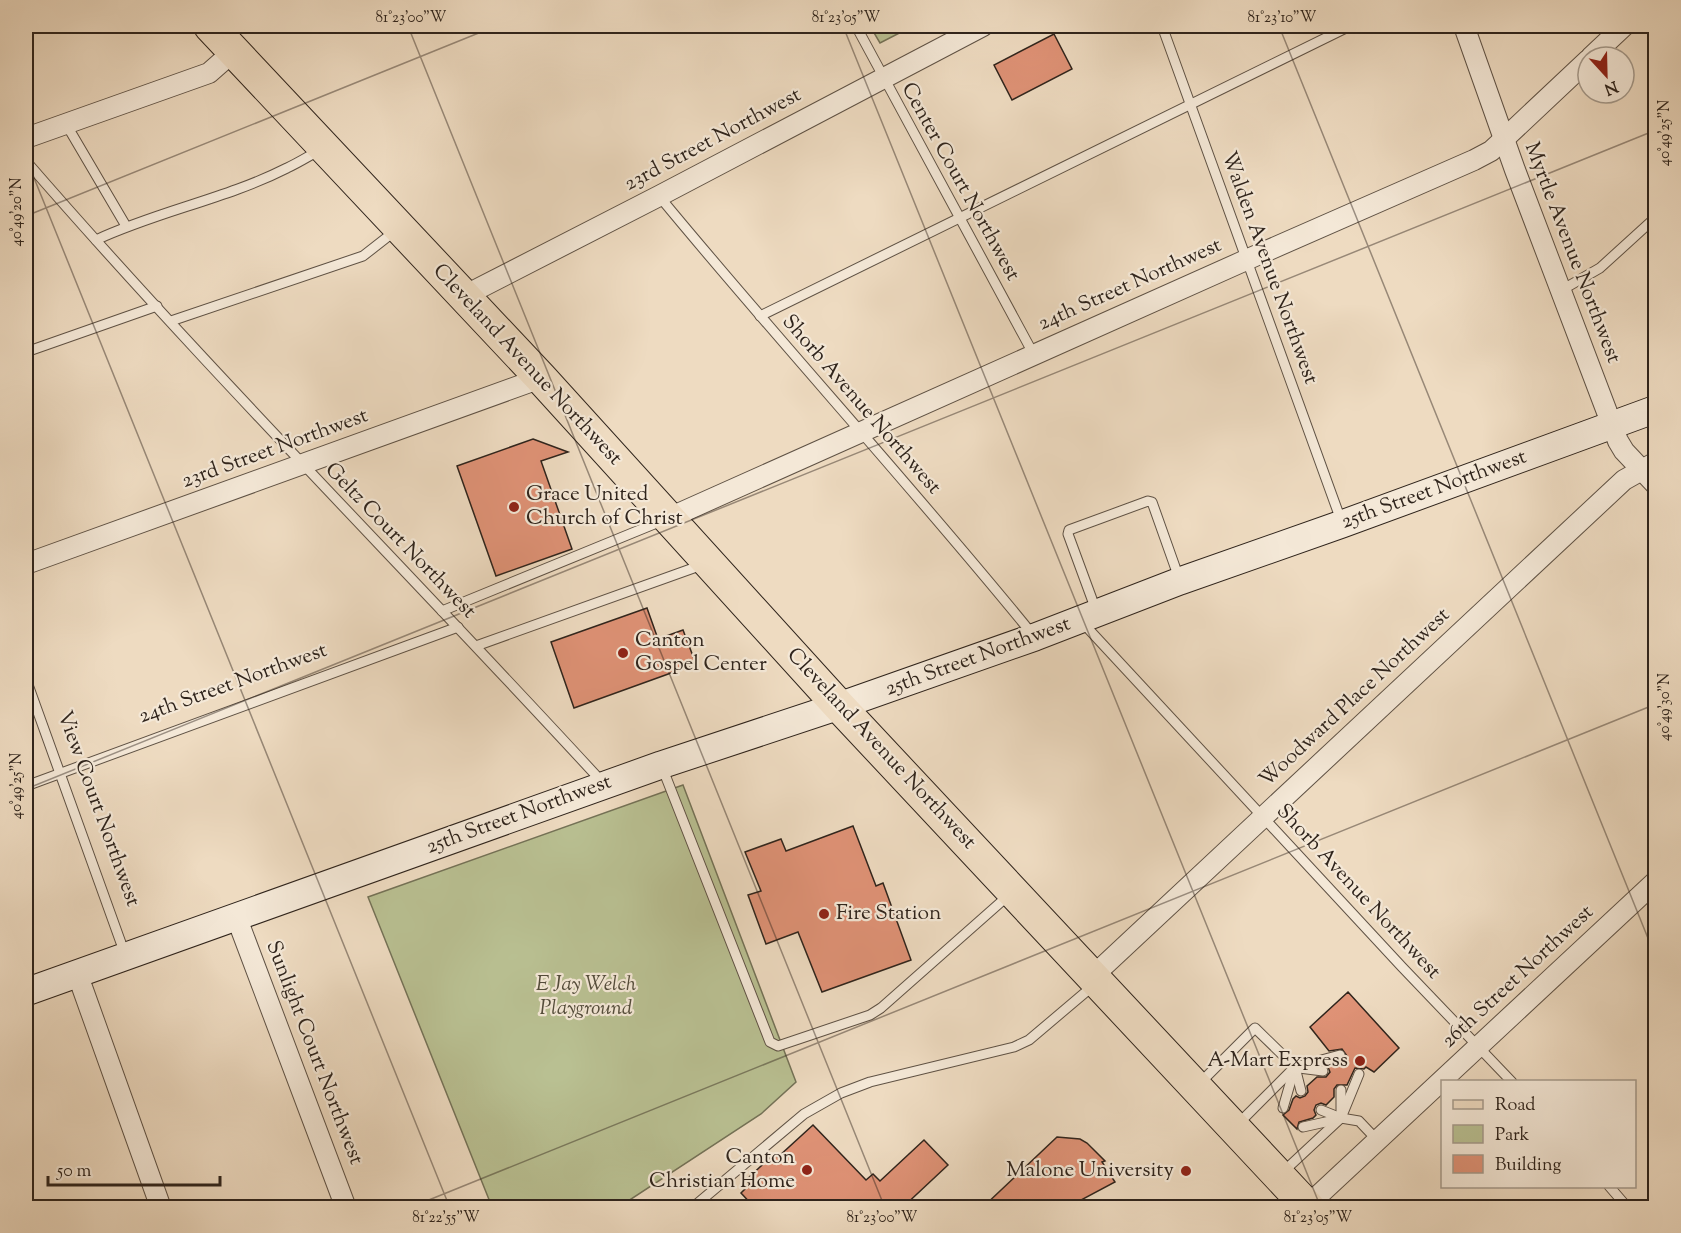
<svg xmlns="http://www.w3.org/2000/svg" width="1681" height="1233" viewBox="0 0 1681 1233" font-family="'Sorts Mill Goudy',serif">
<rect width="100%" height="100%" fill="#eedbc1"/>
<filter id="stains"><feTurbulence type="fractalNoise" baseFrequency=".00333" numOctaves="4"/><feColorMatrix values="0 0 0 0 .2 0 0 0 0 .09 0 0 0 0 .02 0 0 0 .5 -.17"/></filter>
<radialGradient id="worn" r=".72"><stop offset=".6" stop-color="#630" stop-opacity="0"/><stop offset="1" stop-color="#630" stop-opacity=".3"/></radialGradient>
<g fill="#b9c092" stroke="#747257" stroke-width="1.5">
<polygon points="870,26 913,26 880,43"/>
<polygon points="683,785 796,1082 761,1114 619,1207 492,1207 368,897"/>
</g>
<g fill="#df9276" stroke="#2f241c" stroke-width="1.5">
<polygon points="1054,34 1072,69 1012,100 994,65"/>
<polygon points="533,439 568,452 541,461 572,549 496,576 457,466"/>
<polygon points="647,608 658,639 683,630 696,664 574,708 551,642"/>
<polygon points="853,826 876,886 883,883 911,960 822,992 798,932 766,944 748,895 761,891 745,852 781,839 786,851"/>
<polygon points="1348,992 1399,1048 1374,1072 1366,1067 1364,1069 1355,1068 1347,1085 1337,1085 1334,1089 1334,1097 1326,1105 1321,1103 1316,1105 1314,1110 1316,1115 1313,1118 1299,1122 1297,1129 1283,1115 1289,1110 1293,1099 1296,1096 1300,1098 1305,1096 1308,1092 1307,1086 1317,1077 1326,1077 1330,1072 1328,1067 1342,1061 1347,1056 1342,1049 1329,1051 1310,1027"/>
<polygon points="813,1125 866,1180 873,1174 880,1181 924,1140 948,1165 902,1208 755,1208 741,1193 750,1184 746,1180 774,1154 778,1157"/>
<polygon points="1057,1137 1080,1139 1087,1143 1105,1161 1102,1162 1115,1182 1079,1201 1072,1208 982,1208"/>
</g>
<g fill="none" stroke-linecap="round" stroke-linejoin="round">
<defs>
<g id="lane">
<polyline points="856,26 1034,355"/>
<polyline points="1162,26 1342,523"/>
<polyline points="66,124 126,226"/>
<path d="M26,161c185,213 386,414 577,622"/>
<path d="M659,196c122,148 253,290 374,439"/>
<path d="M96,240c62,-29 130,-41 191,-72 11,-5 22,-12 33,-18"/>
<polyline points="1560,291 1600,268 1656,217"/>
<polyline points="760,316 1350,26"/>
<polyline points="171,321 363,256 395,231"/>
<polyline points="26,352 157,306"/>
<polyline points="1096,610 1068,534 1069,530 1148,501 1152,502 1179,578"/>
<polyline points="442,611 664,520"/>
<polyline points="1082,622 1402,967 1512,1082"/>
<polyline points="476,646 702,565"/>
<polyline points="26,679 125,954"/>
<polyline points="662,767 770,1042 778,1046 870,1015 881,1008 1010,894"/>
<polyline points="26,786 458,627"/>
<polyline points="1299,1068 1323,1071"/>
<polyline points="1359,1074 1341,1118 1359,1121 1378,1141"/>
<polyline points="1199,1084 1255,1028 1295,1067 1301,1091"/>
<polyline points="1283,1108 1294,1070"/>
<polyline points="1321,1110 1341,1118"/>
<polyline points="1238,1124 1295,1067 1340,1055"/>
<polyline points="1303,1127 1339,1119"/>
<polyline points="1283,1172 1341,1118 1341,1090"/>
<polyline points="1609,1186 1628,1208"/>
<polyline points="692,1208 804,1114 841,1093 870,1082 1014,1047 1029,1040 1094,985"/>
</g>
<g id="street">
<polyline points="1464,26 1515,170 1618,441 1624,451 1656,485"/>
<polyline points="1591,57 1624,26"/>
<polyline points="26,138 209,73 234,51"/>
<polyline points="464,296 659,196 983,26"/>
<polyline points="669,518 1246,260 1474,160 1491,151 1504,139 1588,60"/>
<polyline points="26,564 541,378"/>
<polyline points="236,916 346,1208"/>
<polyline points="77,973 161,1208"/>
<polyline points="1093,976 1624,480 1656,462"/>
<polyline points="1307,1206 1656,881"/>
</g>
<polyline id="secondary" points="26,992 661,765 839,706 1035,637 1180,581 1342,524 1656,409"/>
<polyline id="primary" points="210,26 541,378 839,706 1309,1208"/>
</defs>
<use href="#lane" stroke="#5f5245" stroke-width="11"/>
<use href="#street" stroke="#5f5245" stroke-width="22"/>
<use href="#secondary" stroke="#2f241c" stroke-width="29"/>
<use href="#primary" stroke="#2f241c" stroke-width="34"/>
<use href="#lane" stroke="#f4e8d7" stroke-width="9"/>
<use href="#street" stroke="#f4e8d7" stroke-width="20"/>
<use href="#secondary" stroke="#f4e8d7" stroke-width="27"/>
<use href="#primary" stroke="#eedbc1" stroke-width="32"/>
</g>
<path fill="none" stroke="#2f241c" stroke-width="1.5" stroke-opacity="0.45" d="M408,26l477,1182M843,26l478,1182M1279,26l377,932M26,158l424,1050M26,216l470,-190M26,789l1630,-659M409,1208l1247,-504"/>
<g fill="#8f2418" stroke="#f4e8d7" stroke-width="2">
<circle cx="514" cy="507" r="6"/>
<circle cx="623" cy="653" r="6"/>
<circle cx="824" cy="914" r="6"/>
<circle cx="1360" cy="1061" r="6"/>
<circle cx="807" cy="1170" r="6"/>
<circle cx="1186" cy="1171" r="6"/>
</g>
<g text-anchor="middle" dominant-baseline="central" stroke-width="4.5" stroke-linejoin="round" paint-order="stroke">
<g font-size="21" fill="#2f241c" stroke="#f4e8d7">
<text transform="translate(713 140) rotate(-28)">23rd Street Northwest</text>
<text transform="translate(960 182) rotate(61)">Center Court Northwest</text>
<text transform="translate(1572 253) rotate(69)">Myrtle Avenue Northwest</text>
<text transform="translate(1269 268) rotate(70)">Walden Avenue Northwest</text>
<text transform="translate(1130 285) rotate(-24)">24th Street Northwest</text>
<text transform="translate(527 365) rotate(47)">Cleveland Avenue Northwest</text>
<text transform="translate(861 405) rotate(49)">Shorb Avenue Northwest</text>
<text transform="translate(275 449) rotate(-20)">23rd Street Northwest</text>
<text transform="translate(1434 490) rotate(-20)">25th Street Northwest</text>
<text transform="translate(400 541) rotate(46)">Geltz Court Northwest</text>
<text transform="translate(978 657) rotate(-20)">25th Street Northwest</text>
<text transform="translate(233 684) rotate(-20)">24th Street Northwest</text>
<text transform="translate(1355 698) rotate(-43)">Woodward Place Northwest</text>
<text transform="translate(881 749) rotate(47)">Cleveland Avenue Northwest</text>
<text transform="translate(98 809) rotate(70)">View Court Northwest</text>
<text transform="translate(519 815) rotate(-20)">25th Street Northwest</text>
<text transform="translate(1358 892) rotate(47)">Shorb Avenue Northwest</text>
<text transform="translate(1518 977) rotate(-43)">26th Street Northwest</text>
<text transform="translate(314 1053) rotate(69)">Sunlight Court Northwest</text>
</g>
<g font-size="21" fill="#2f241c" stroke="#f4e8d7" text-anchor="start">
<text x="526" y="495">Grace United<tspan x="526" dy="24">Church of Christ</tspan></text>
<text x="635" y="641">Canton<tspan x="635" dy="24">Gospel Center</tspan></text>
<text x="836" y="914">Fire Station</text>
<text x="1348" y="1061" text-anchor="end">A-Mart Express</text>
<text x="795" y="1158" text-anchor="end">Canton<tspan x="795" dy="24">Christian Home</tspan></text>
<text x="1174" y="1171" text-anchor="end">Malone University</text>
</g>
<g font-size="21" font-style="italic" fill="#524b3a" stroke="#f4e8d7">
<text x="586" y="985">E Jay Welch<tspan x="586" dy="24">Playground</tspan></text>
</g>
</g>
<rect width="1681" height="1233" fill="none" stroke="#eedbc1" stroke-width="66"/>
<rect x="1441" y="1080" width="195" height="108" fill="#f4e8d7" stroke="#a59a8c" stroke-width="1.5"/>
<rect x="1453" y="1100" width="30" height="9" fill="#eedbc1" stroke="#a59a8c" stroke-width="1.5"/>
<text x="1495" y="1110" font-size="18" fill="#2f241c">Road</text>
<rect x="1453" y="1125" width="30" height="18" fill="#b9c092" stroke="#a59a8c" stroke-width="1.5"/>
<text x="1495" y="1140" font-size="18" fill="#2f241c">Park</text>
<rect x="1453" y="1155" width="30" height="18" fill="#df9276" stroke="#a59a8c" stroke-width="1.5"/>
<text x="1495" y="1170" font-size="18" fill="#2f241c">Building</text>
<g transform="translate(1606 75) rotate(158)"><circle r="28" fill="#f4e8d7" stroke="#a59a8c" stroke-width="1.5"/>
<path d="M0-4.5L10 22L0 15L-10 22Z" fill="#8f2418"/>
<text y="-9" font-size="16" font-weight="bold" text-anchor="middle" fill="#2f241c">N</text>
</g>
<path d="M48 1176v9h172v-9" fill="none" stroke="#2f241c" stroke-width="3"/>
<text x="57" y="1176" font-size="18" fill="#2f241c" stroke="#f4e8d7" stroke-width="4.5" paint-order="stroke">50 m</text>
<rect x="33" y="33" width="1615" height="1167" fill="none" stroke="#2f241c" stroke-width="2"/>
<g font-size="15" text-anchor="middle" fill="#2f241c">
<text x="411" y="22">81°23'00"W</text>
<text x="846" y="22">81°23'05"W</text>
<text x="1282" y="22">81°23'10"W</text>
<text transform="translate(1664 133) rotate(-90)" y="5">40°49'25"N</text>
<text transform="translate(16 212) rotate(-90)" y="5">40°49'20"N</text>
<text transform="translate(1664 707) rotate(-90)" y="5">40°49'30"N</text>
<text transform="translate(16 786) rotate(-90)" y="5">40°49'25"N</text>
<text x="446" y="1222">81°22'55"W</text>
<text x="882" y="1222">81°23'00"W</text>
<text x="1318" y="1222">81°23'05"W</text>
</g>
<rect width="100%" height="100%" filter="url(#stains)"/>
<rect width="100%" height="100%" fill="url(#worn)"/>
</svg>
